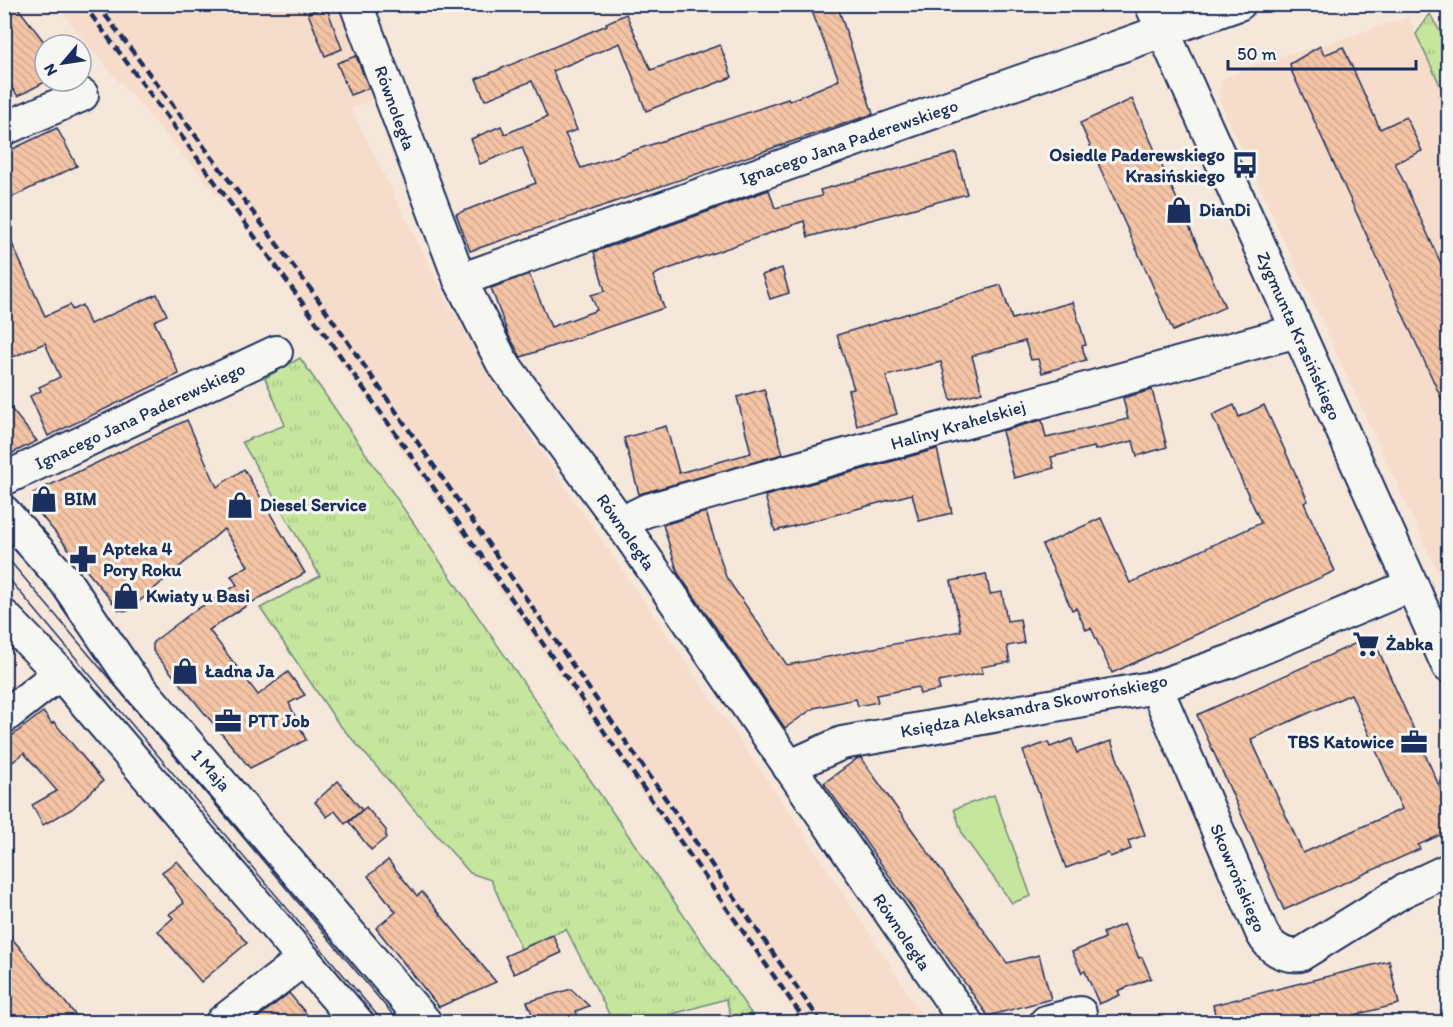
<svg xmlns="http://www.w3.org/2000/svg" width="1453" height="1027" viewBox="0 0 1453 1027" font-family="Itim,sans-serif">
<defs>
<pattern id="grass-tufts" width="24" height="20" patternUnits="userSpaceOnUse" patternTransform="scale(1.5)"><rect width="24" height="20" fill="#c6e59d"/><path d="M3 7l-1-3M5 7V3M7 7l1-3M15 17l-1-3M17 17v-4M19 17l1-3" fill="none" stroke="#aac58a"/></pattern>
<pattern id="building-back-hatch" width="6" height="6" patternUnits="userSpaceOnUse" patternTransform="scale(1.5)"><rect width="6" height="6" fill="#f5c4a5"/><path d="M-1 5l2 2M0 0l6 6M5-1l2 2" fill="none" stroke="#d1a990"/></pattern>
</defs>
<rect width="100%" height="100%" fill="#f6e7db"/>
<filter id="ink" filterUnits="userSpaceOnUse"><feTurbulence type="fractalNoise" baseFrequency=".0167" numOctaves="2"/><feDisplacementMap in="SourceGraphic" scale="12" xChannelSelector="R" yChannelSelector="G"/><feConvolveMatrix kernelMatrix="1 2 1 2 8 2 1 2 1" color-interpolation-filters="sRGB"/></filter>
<g filter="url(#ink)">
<g fill="#f6dccb">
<polygon points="57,5 342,5 379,97 351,108 449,305 504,398 806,836 927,1022 802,1022 244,225 80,36"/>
<polygon points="1408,17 1448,102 1448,595 1218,97 1224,78 1267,60 1320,46"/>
</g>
<g fill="url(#grass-tufts)" stroke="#708a7e" stroke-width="1.5">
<polygon points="1430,14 1448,46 1446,62 1448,102 1416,34"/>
<polygon points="300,358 757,1022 733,1022 726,999 645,1022 613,1022 566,929 521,949 491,880 470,873 338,723 260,608 320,576 242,442 285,425 265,378"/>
</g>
<polygon fill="#c6e59d" stroke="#708a7e" stroke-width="1.5" points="994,795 1031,896 1012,903 963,836 954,809"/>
<g fill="url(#building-back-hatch)" stroke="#1b2f5e" stroke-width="1.5" fill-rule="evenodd">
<polygon points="4,4 15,4 45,43 45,82 18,96 4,78"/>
<polygon points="809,4 837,4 873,114 470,251 456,214 536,183 522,147 480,164 471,139 501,126 505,134 547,117 532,81 485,100 476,79 607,25 606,23 626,14 651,70 720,45 732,77 646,111 620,43 553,71 577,130 565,134 581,168 788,99 789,101 839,80"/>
<polygon points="326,6 342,49 325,56 308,13"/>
<polygon points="1320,46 1324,55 1343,47 1380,129 1406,117 1422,151 1395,163 1449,281 1449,415 1291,70 1290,64"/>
<polygon points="356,56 369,88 350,95 337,63"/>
<polygon points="1132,99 1225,307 1173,331 1080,123"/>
<polygon points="57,128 77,166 4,201 4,153"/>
<polygon points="956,153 967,194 808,237 804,221 660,272 653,276 664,308 521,357 508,334 491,288 529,274 551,327 597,310 591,295 605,291 594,252 769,190 775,208 822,196 820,190"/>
<polygon points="4,226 45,316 70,305 72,310 82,305 90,324 157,294 167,315 154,321 179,374 48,436 30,396 41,391 39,387 60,377 45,343 13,357 4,337"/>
<polygon points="782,268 789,293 770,299 762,275"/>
<polygon points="1001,285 1012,319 1073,302 1086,345 1082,346 1086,360 1042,373 1038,359 1031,360 1025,341 972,356 982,392 951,400 941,362 886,376 897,414 857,426 848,390 854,389 837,335"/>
<polygon points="764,389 783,454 639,494 624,438 666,426 679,473 751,453 737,397"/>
<polygon points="1152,390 1167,447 1137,456 1133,441 1095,450 1094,447 1051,457 1054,468 1014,478 1002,431 1042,420 1046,438 1128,419 1123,398"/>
<polygon points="4,400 37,441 4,457"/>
<polygon points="1234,405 1239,417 1264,405 1308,501 1304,503 1335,571 1112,673 1091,628 1086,630 1076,608 1072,610 1042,545 1101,518 1130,583 1261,523 1212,415"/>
<polygon points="187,420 217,487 244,469 305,573 249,604 209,630 258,695 288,672 305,695 289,703 306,740 250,768 153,651 153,642 194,611 237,585 231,576 248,566 224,529 128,611 119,610 31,503 33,493"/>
<polygon points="937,449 952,513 919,521 912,494 775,531 765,496"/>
<polygon points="706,512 726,577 787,665 961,631 951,581 986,574 990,594 1002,592 1007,621 1020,619 1024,643 1007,646 1010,662 981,667 983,673 938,682 940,690 920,694 918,687 876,695 878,702 858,706 856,699 814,708 785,728 678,573 663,525"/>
<path d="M1372,636l77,172v23l-31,14 2,4 -136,61 -87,-195zM1351,694l51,115 -99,44 -52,-114z"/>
<polygon points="43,712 52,724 54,722 103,781 72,809 43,825 32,805 57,791 24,753 4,769 4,742"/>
<polygon points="1072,739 1077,753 1111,741 1145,835 1128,841 1131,849 1110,857 1108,853 1066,868 1023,751 1048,742 1050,747"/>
<polygon points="858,758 861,758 1007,963 1039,955 1051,999 988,1016 824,783"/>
<polygon points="338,781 362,810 345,824 335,811 327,817 315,802"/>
<polygon points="366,807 386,830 386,838 371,850 349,822"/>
<polygon points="388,860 417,896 422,892 496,982 439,1007 376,928 396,912 368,876"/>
<polygon points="177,861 247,943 201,982 158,931 173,918 169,914 184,903 162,872"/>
<polygon points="1124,924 1139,958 1142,957 1151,978 1118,991 1120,995 1099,1004 1085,971 1082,973 1072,952 1105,938 1103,933"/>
<polygon points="4,929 56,991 82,1023 4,1023"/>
<polygon points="553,935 561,953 514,974 505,956"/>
<polygon points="1389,961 1399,1004 1354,1015 1356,1023 1217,1023 1213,1005"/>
<polygon points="571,989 589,1006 576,1011 580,1023 536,1023 527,1002"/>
<polygon points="289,993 314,1023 251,1023"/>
</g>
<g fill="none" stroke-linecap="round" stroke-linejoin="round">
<defs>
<g id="minor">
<polyline points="356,4 460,280 502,362 621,523 966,1022"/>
<polyline points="1151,4 1448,666"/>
<polyline points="4,129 82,95"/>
<polyline points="460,280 1239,4"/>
<polyline points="4,479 276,352"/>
<polyline points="4,512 65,581 129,675 425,1022"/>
<polyline points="621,523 645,511 726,488 1297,331"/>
<polyline points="4,616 60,673 357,1022"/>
<path d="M1156,687l106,246c8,15 21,24 38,22l103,-64 45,-21"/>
<polyline points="4,717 60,673"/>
<polyline points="789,767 842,743 1156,687 1231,661 1412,585"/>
<polyline points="222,1022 304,959"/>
<polyline points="1046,1022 1080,1013"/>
</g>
</defs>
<use href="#minor" stroke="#1b2f5e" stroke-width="36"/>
<use href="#minor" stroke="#f6f6f2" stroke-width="32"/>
<g stroke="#1b2f5e" stroke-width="1.5">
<polyline points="4,554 399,1022"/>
<polyline points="4,573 383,1022"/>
</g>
<g stroke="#1b2f5e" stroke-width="4.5" stroke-dasharray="9 4.5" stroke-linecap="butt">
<path d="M83,4c251,333 485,677 723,1018"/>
<polyline points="97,4 315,295 821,1022"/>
</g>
</g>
</g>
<defs>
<symbol id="bus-bare" viewBox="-9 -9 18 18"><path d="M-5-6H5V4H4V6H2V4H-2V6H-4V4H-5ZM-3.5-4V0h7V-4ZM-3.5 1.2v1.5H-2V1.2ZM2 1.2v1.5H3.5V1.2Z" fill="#1b2f5e" stroke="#f6f6f2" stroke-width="2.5" paint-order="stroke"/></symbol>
<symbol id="shop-bare" viewBox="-9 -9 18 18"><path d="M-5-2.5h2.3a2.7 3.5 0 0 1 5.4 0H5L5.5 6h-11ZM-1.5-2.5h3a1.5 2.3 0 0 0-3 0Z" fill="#1b2f5e" stroke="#f6f6f2" stroke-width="2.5" paint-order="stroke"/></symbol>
<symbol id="pharmacy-bare" viewBox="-9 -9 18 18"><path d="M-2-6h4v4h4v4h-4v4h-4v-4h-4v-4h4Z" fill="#1b2f5e" stroke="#f6f6f2" stroke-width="2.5" paint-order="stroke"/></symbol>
<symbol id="supermarket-bare" viewBox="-9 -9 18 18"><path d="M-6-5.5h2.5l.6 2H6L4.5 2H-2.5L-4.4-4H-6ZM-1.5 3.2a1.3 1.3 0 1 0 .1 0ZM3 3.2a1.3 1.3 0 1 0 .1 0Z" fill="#1b2f5e" stroke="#f6f6f2" stroke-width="2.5" paint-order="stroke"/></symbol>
<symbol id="office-bare" viewBox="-9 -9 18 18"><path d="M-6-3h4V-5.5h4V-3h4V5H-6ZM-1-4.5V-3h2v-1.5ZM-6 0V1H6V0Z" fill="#1b2f5e" stroke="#f6f6f2" stroke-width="2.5" paint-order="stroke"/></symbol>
</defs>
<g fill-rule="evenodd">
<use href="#bus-bare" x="1226" y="146" width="38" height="38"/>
<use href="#shop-bare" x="1160" y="191" width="38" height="38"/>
<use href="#shop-bare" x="25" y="480" width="38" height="38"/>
<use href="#shop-bare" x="221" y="486" width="38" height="38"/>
<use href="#pharmacy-bare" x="64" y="540" width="38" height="38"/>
<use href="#shop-bare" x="107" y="577" width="38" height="38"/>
<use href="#supermarket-bare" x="1347" y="625" width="38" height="38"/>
<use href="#shop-bare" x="166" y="652" width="38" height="38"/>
<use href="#office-bare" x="209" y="702" width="38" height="38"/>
<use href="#office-bare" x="1395" y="723" width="38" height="38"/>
</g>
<g text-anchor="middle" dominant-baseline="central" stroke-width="6" stroke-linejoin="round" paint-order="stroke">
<g font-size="18" fill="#1b2f5e" stroke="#f6f6f2">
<text transform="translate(395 108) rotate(70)">Równoległa</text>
<text transform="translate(849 142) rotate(-19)">Ignacego Jana Paderewskiego</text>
<text transform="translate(1299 336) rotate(66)">Zygmunta Krasińskiego</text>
<text transform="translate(140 416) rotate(-25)">Ignacego Jana Paderewskiego</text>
<text transform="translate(958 425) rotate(-16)">Haliny Krahelskiej</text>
<text transform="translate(626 532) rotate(55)">Równoległa</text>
<text transform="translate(1034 706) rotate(-11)">Księdza Aleksandra Skowrońskiego</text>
<text transform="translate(211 770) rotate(49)">1 Maja</text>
<text transform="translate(1238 878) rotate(67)">Skowrońskiego</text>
<text transform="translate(902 932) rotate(56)">Równoległa</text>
</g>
<g font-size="18" font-weight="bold" fill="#1b2f5e" stroke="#f6f6f2" text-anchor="start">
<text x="1225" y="155" text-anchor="end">Osiedle Paderewskiego<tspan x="1225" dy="21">Krasińskiego</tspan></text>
<text x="1199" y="210">DianDi</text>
<text x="64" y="499">BIM</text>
<text x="260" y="505">Diesel Service</text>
<text x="103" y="549">Apteka 4<tspan x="103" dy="21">Pory Roku</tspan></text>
<text x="146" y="596">Kwiaty u Basi</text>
<text x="1386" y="644">Żabka</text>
<text x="205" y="671">Ładna Ja</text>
<text x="248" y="721">PTT Job</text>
<text x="1394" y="742" text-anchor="end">TBS Katowice</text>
</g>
</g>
<rect width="1453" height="1027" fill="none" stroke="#f6f6f2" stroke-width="24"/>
<rect x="12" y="12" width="1429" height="1003" fill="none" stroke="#1b2f5e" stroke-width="2" filter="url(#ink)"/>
<g transform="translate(63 63) rotate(241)"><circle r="28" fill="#f6f6f2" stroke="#9ea6b7" stroke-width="1.5"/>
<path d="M0-4.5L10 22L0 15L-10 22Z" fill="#1b2f5e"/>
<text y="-9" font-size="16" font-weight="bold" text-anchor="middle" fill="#1b2f5e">N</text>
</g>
<path d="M1228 60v9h188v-9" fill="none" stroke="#1b2f5e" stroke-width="3"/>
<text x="1237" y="60" font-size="18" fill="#1b2f5e" stroke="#f6f6f2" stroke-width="4.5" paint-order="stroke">50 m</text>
</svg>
